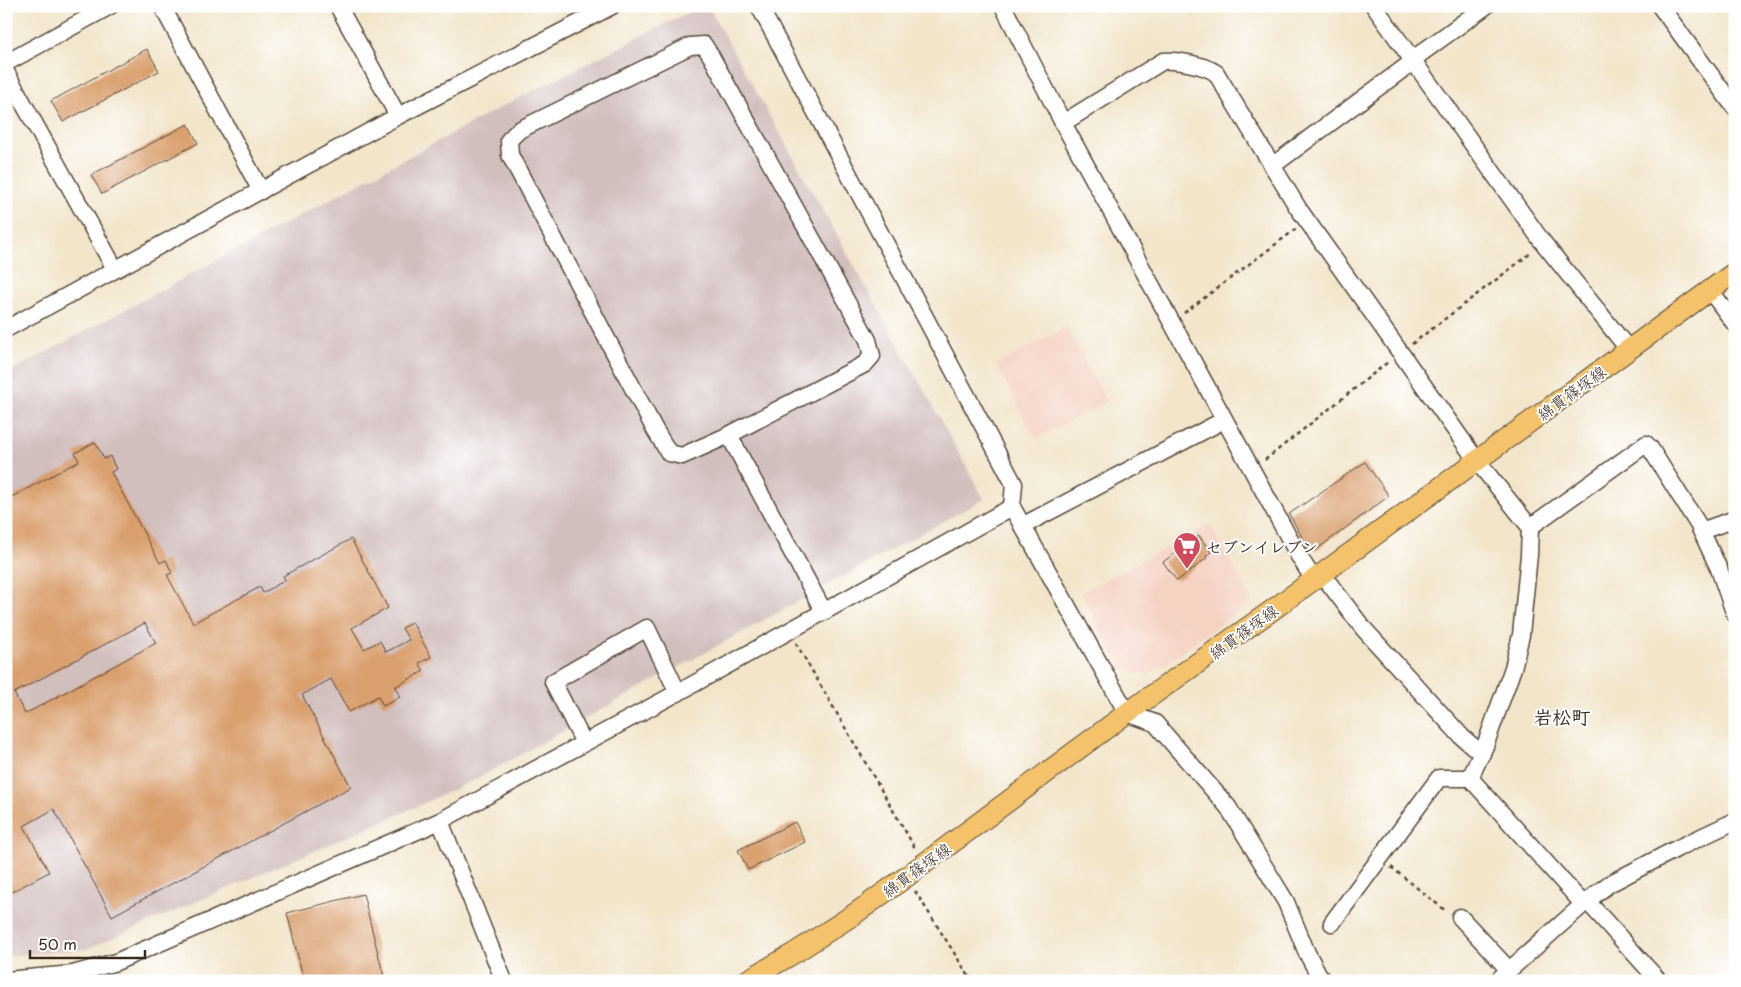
<svg xmlns="http://www.w3.org/2000/svg" width="1741" height="987" viewBox="0 0 1741 987" font-family="'Playpen Sans','Klee One',sans-serif">
<rect width="100%" height="100%" fill="#fff"/>
<filter id="ink" filterUnits="userSpaceOnUse"><feTurbulence type="fractalNoise" baseFrequency=".02" numOctaves="2"/><feDisplacementMap in="SourceGraphic" scale="10" xChannelSelector="R" yChannelSelector="G"/><feConvolveMatrix kernelMatrix="1 2 1 2 8 2 1 2 1" color-interpolation-filters="sRGB"/></filter>
<filter id="wash" filterUnits="userSpaceOnUse"><feTurbulence type="fractalNoise" baseFrequency=".0096" numOctaves="4" result="noise"/><feDisplacementMap in="SourceGraphic" scale="20" xChannelSelector="R" yChannelSelector="G"/><feGaussianBlur stdDeviation="1.12" result="paint"/><feColorMatrix in="noise" values="0 0 0 0 0 0 0 0 0 0 0 0 0 0 0 0 0 1.4 0 .05"/><feComposite in="paint" operator="in"/></filter>
<g filter="url(#wash)">
<rect width="100%" height="100%" fill="#f2e5ca"/>
<g fill="#f5d2c2">
<polygon points="1067,327 1106,402 1036,439 996,365"/>
<polygon points="1210,525 1252,601 1149,675 1122,670 1081,592"/>
</g>
<polygon fill="#d1bfbd" points="701,6 708,6 929,399 984,499 474,780 411,809 87,949 6,956 6,374 503,106"/>
<g id="blocks">
<g fill="#d99f6d" fill-rule="evenodd">
<polygon points="147,49 159,71 63,122 51,101"/>
<polygon points="188,124 198,143 102,194 91,175"/>
<path d="M95,442l9,17 6,-3 6,13 -5,3 49,91 6,-3 6,13 -5,2 26,48 67,-36 3,6 22,-13 -2,-4 68,-37 37,69 -36,20 12,21 16,-8 6,11 23,-12 -7,-12 10,-6 19,35 -12,6 5,8 -29,16 5,10 -17,9 -5,-10 -29,16 -18,-33 -29,16 49,92 -239,129 -58,-107 -30,17 25,46 -43,23v-395l73,-39 -4,-8zM145,623l11,20 -131,71 -11,-21z"/>
<polygon points="1365,462 1389,496 1316,550 1308,548 1289,514"/>
<polygon points="1199,536 1211,552 1206,556 1207,558 1177,581 1163,562"/>
<polygon points="795,822 805,842 748,870 738,850"/>
<polygon points="363,894 385,981 304,981 287,913"/>
</g>
</g>
</g>
<g filter="url(#ink)">
<use href="#blocks" fill-opacity="0" stroke="#564638" stroke-width="1"/>
<g fill="none" stroke-linecap="round" stroke-linejoin="round">
<defs>
<g id="minor">
<polyline points="162,6 261,191"/>
<polyline points="338,6 398,116"/>
<polyline points="759,6 1014,484 1012,507 1127,713 1155,723 1228,807 1286,902 1307,953 1322,981"/>
<polyline points="1003,6 1063,123 1300,558 1314,580"/>
<polyline points="1374,6 1541,240 1629,350"/>
<polyline points="1660,6 1735,108"/>
<polygon points="704,45 711,56 868,340 872,356 865,364 729,435 682,456 669,453 655,430 510,155 509,140 519,130 690,46"/>
<polyline points="6,63 110,6"/>
<polyline points="6,72 115,269"/>
<path d="M1063,123l100,-62c14,-1 42,4 53,12l82,135 179,253 53,66 -1,28 -8,80 -8,33 -28,78 -15,32"/>
<polyline points="1272,166 1407,66 1420,54 1486,6"/>
<polyline points="1710,290 1735,324"/>
<polyline points="6,329 398,116 612,6"/>
<polyline points="729,435 824,612"/>
<polyline points="1022,526 1224,420"/>
<polyline points="1530,527 1646,444 1650,448 1699,526 1719,569 1735,615"/>
<polyline points="1701,531 1735,519"/>
<polyline points="1322,574 1363,628 1462,737 1482,754"/>
<polyline points="584,743 553,682 647,628 678,693"/>
<polyline points="440,821 504,981"/>
<polyline points="1587,901 1659,981"/>
<polyline points="1460,917 1509,970"/>
<polyline points="1332,923 1439,778 1470,778 1583,904"/>
<polyline points="6,980 73,974 116,962 440,821 690,686 1012,507"/>
<polyline points="1497,981 1587,901 1609,884 1678,848 1735,821"/>
</g>
<polyline id="major" points="746,981 796,952 853,915 906,877 1127,713 1271,611 1735,272"/>
</defs>
<use href="#minor" stroke="#564638" stroke-width="19"/>
<use href="#major" stroke="#564638" stroke-width="22"/>
<g stroke="#564638" stroke-width="2.5" stroke-dasharray="4 4" stroke-linecap="butt">
<polyline points="1184,313 1296,229"/>
<polyline points="1412,344 1531,253"/>
<polyline points="1265,460 1388,362"/>
<polyline points="796,643 915,848"/>
<polyline points="1391,867 1447,912"/>
<polyline points="915,891 972,981"/>
</g>
<use href="#minor" stroke="#fff" stroke-width="16"/>
<use href="#major" stroke="#f3c26a" stroke-width="20"/>
</g>
</g>
<defs>
<symbol id="supermarket-pin" viewBox="-11 -11 22 30"><path d="M0 17L-7.5 6A9.5 9.5 0 1 1 7.5 6Z" fill="#d1495b" stroke="#fff"/><path d="M-6-5.5h2.5l.6 2H6L4.5 2H-2.5L-4.4-4H-6ZM-1.5 3.2a1.3 1.3 0 1 0 .1 0ZM3 3.2a1.3 1.3 0 1 0 .1 0Z" fill="#fff"/></symbol>
</defs>
<g fill-rule="evenodd">
<use href="#supermarket-pin" x="1171" y="530" width="32" height="43"/>
</g>
<g text-anchor="middle" dominant-baseline="central" stroke-width="4" stroke-linejoin="round" paint-order="stroke">
<g font-size="16" fill="#3b2a1e" stroke="#fff">
<text transform="translate(1571 392) rotate(-36)">綿貫篠塚線</text>
<text transform="translate(1243 631) rotate(-36)">綿貫篠塚線</text>
<text transform="translate(916 869) rotate(-36)">綿貫篠塚線</text>
</g>
<g font-size="16" font-weight="bold" fill="#3b2a1e" stroke="#fff" text-anchor="start">
<text x="1206" y="546">セブンイレブン</text>
</g>
<g font-size="19" font-weight="bold" fill="#3b2a1e" stroke="#fff">
<text x="1562" y="716">岩松町</text>
</g>
</g>
<rect width="1741" height="987" fill="none" stroke="#fff" stroke-width="25"/>
<path d="M30 950v8h115v-8" fill="none" stroke="#3b2a1e" stroke-width="2.5"/>
<text x="38" y="950" font-size="15" fill="#3b2a1e" stroke="#ffffff" stroke-width="4" paint-order="stroke">50 m</text>
</svg>
